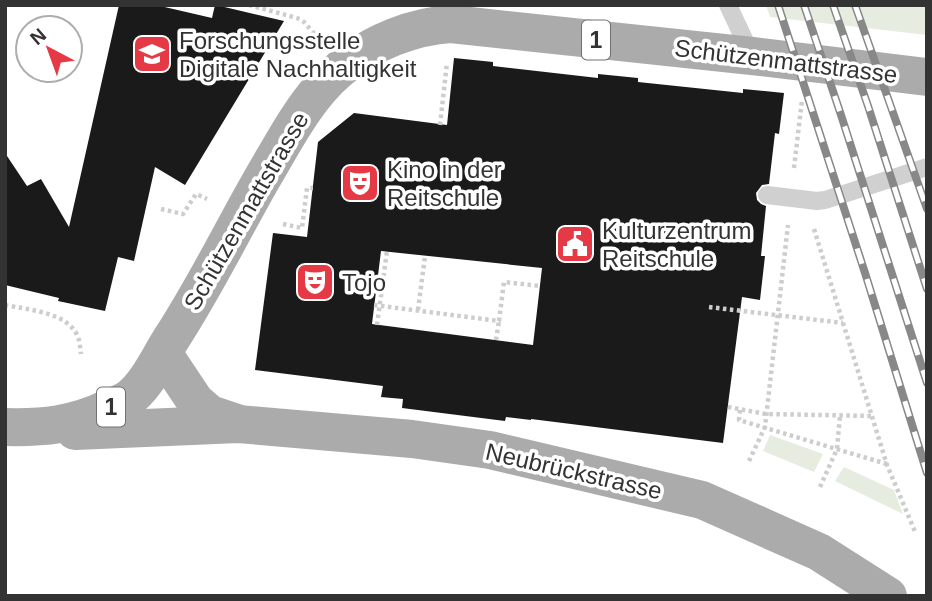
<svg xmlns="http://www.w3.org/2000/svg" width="932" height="601" viewBox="0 0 932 601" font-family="Helvetica,sans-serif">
<rect width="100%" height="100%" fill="#fff"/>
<g fill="#e6ecdf">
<polygon points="766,5 927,5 927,35 770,17"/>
<polygon points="770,435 823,454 814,472 763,451"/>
<polygon points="844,467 894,490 903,514 835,481"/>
</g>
<g fill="#1a1a1a" fill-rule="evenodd">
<polygon points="119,5 156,5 212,18 215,5 216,5 284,21 185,185 155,167 134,261 118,257 105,311 58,301 59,298 5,285 5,153 27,186 41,179 69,227"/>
<path d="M454,58l39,4v4l105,12v-4l40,4v4l105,11v-4l41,4 -5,41 -4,-1 -6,51 -7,1 -6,8 1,7 4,4 5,2 -5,50h4l-5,44 -18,-3 -19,146 -192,-24v1l-25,-3 -1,4 -103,-13 1,-9 -22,-2 2,-11 -128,-16 18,-137 34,4 11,-95 36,-29 93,12zM381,251l161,17 -9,77 -161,-21z"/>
</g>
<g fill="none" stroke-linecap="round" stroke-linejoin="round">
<g stroke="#cdcdcd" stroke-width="4.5" stroke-dasharray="3.5 3.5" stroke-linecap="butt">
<polyline points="249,5 297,18 304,22 318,38"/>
<polyline points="440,125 447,63"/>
<polyline points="794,168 802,100"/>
<polyline points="161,209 183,214 196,194 207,199"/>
<polyline points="283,224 302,228 307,188 313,188"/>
<polyline points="814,229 887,465 916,534"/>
<path d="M5,305c24,5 63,7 73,32 2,5 2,11 3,17"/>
<polyline points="374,305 499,321 504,282 540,286"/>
<polyline points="709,307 843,323"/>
<polyline points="418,310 425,256"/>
<polyline points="377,325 387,251"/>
<polyline points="496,340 499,321"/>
<polyline points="728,407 766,414 873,416"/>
<polyline points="740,410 739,420 887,464"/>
<polyline points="749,461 765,427 788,225"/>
<polyline points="820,487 837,449 840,415"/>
</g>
<g stroke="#d0d0d0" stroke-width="18">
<polyline points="728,5 752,56"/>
<polyline points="767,195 817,201 825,200 927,167"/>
</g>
<g stroke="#ababab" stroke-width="38">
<polyline points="163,353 195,401 210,414 237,423"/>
<path d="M5,427c39,1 68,-2 104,-19 6,-3 13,-5 19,-9 18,-12 31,-41 43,-60 34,-52 61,-108 92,-162 37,-63 59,-111 131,-140 18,-7 38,-12 57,-13l301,32 175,21"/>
<polyline points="75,431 238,424 412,439 490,450 702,500 819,552 888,596"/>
</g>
<defs>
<g id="rail">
<polyline points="778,5 866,276 927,473"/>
<polyline points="804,5 841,115 927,383"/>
<polyline points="833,5 868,106 927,289"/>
<polyline points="855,5 927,209"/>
</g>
</defs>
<use href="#rail" stroke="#888" stroke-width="8"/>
<use href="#rail" stroke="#fff" stroke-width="5" stroke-dasharray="16" stroke-linecap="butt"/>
</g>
<defs>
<symbol id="university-square" viewBox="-11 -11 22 22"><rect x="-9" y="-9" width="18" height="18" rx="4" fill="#e63946" stroke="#fff"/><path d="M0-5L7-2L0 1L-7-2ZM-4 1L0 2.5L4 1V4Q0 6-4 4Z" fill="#fff"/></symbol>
<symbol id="theatre-square" viewBox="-11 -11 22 22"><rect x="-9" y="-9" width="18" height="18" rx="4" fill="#e63946" stroke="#fff"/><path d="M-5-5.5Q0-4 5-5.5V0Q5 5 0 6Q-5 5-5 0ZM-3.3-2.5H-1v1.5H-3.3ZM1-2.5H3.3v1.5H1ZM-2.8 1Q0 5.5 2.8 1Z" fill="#fff"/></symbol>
<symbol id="civic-square" viewBox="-11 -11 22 22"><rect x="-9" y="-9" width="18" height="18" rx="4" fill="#e63946" stroke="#fff"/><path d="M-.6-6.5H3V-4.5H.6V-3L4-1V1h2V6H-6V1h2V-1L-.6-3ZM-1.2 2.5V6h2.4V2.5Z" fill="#fff"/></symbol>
</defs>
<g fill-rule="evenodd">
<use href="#university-square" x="130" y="32" width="44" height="44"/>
<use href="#theatre-square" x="338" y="161" width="44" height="44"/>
<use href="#civic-square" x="553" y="222" width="44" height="44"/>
<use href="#theatre-square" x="293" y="260" width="44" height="44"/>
</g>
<g text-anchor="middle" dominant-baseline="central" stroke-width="7" stroke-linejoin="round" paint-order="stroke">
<g fill="#fff" stroke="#707070" stroke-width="2">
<rect x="582" y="20.5" width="28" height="39" rx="5"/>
<rect x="97" y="387.5" width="28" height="39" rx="5"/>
</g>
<g font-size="23" font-weight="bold" fill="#333">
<text x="596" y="40">1</text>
<text x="111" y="407">1</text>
</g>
<g font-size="24" fill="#333" stroke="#fff" text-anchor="start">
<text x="179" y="40">Forschungsstelle<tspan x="179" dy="28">Digitale Nachhaltigkeit</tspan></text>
<text x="387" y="169">Kino in der<tspan x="387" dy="28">Reitschule</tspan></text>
<text x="602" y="230">Kulturzentrum<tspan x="602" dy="28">Reitschule</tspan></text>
<text x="342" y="282">Tojo</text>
</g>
<g font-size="24" fill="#333" stroke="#fff">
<text transform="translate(786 61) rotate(7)">Schützenmattstrasse</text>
<text transform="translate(246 211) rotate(-60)">Schützenmattstrasse</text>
<text transform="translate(574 471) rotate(13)">Neubrückstrasse</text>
</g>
</g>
<rect width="932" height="601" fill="none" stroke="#333333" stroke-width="14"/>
<g transform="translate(49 49) rotate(319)"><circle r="33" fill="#ffffff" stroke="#adadad" stroke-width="2"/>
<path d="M0-5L12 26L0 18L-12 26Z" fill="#e63946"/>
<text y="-10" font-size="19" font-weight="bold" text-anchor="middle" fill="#333333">N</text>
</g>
</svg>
